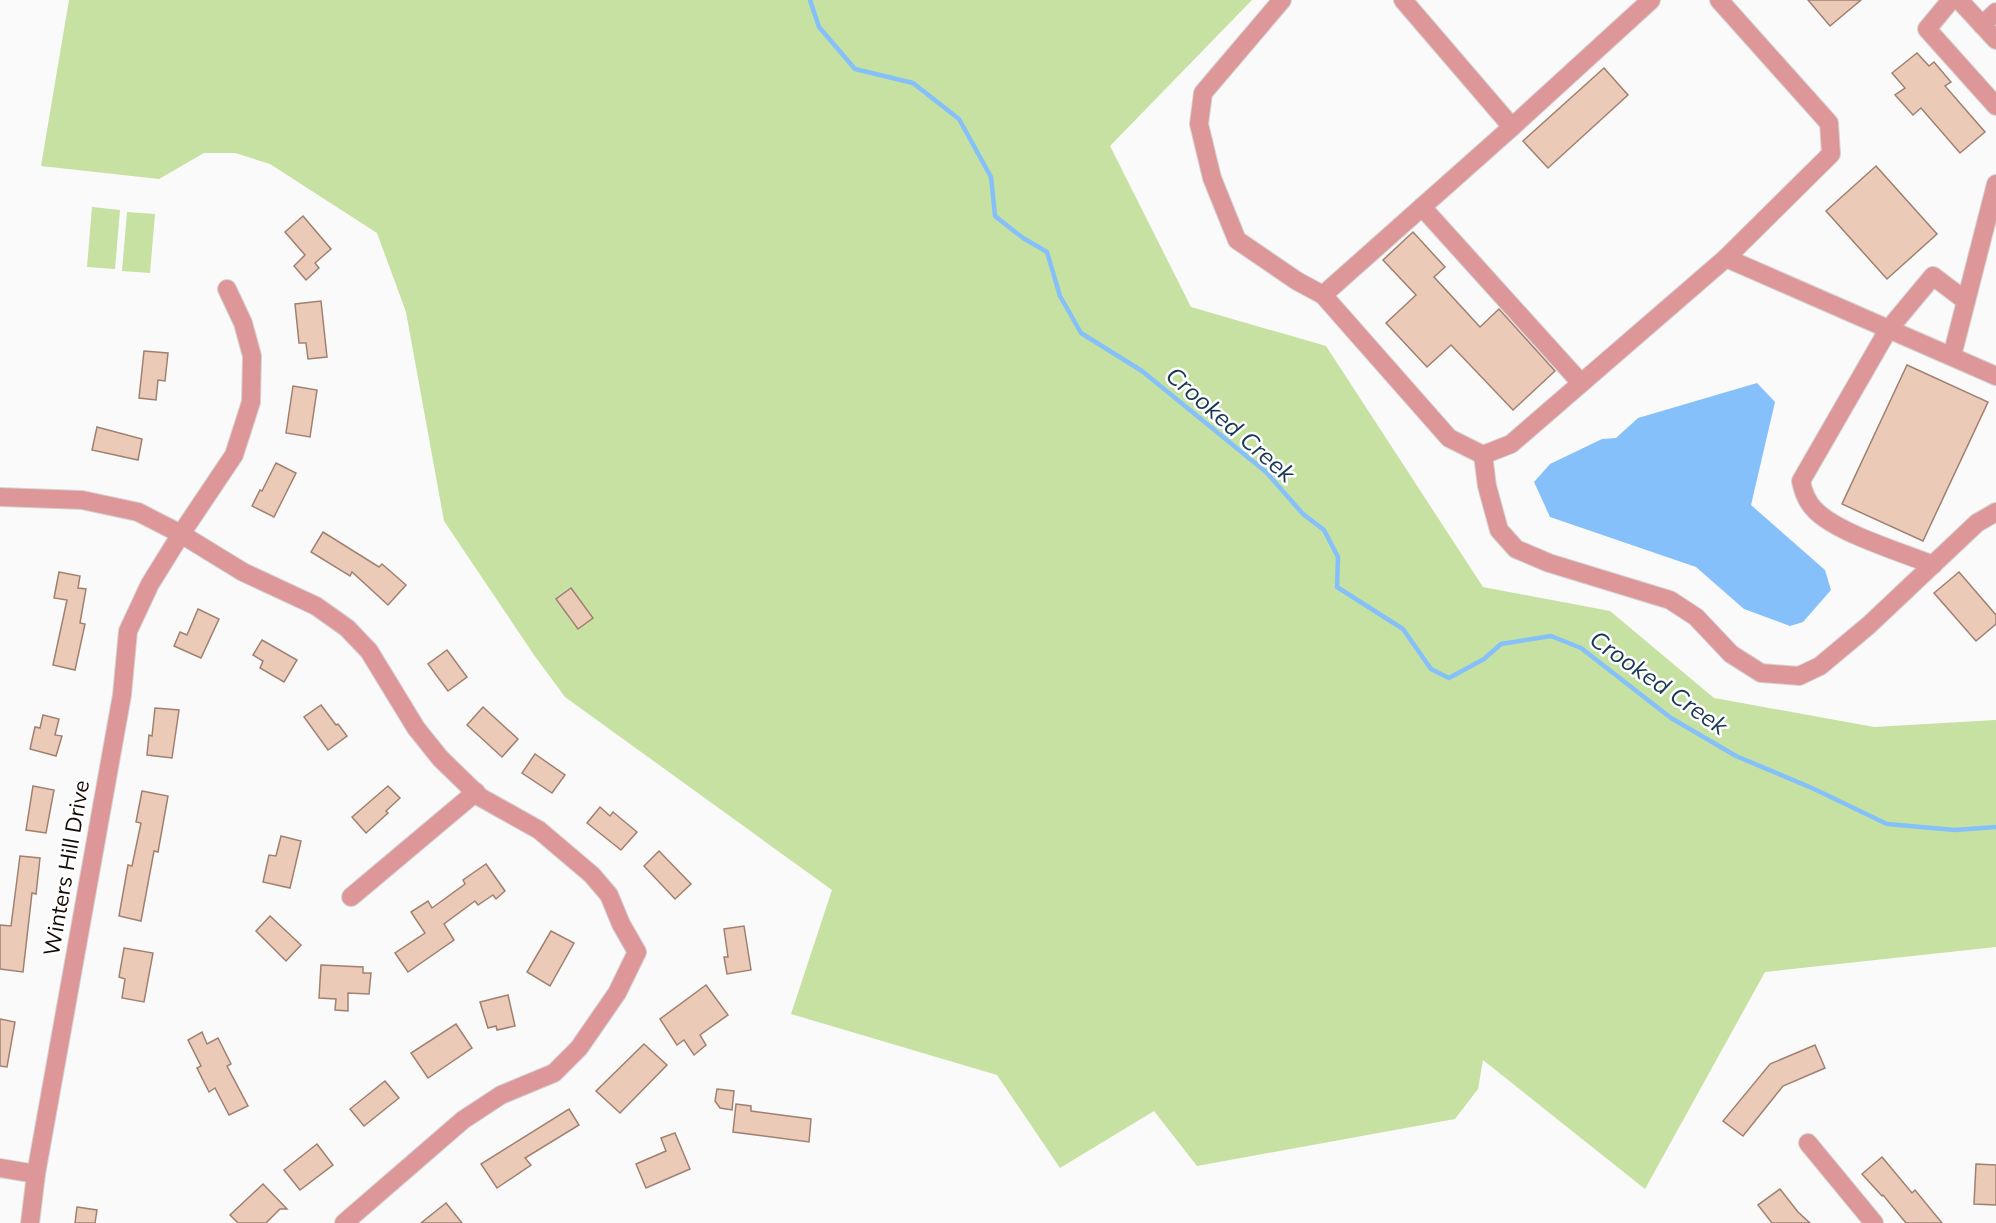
<svg xmlns="http://www.w3.org/2000/svg" width="1996" height="1223" viewBox="0 0 1996 1223" font-family="Mulish,sans-serif">
<rect width="100%" height="100%" fill="#fafafa"/>
<g fill="#c6e1a1">
<polygon points="69,0 1252,0 1110,146 1191,307 1326,346 1483,587 1610,611 1714,698 1874,727 1996,720 1996,947 1765,972 1645,1189 1483,1060 1478,1089 1455,1119 1197,1166 1154,1111 1060,1168 997,1075 791,1014 832,890 565,697 534,655 444,521 406,312 377,233 270,164 235,153 204,153 159,179 41,166"/>
<polygon points="92,207 120,210 115,269 87,267"/>
<polygon points="127,212 155,214 150,273 122,271"/>
</g>
<polygon fill="#85c0fa" points="1757,383 1775,402 1751,505 1825,570 1831,590 1803,622 1790,626 1744,609 1696,567 1550,517 1534,482 1550,464 1602,439 1616,438 1638,418"/>
<g fill="none" stroke-linecap="round" stroke-linejoin="round">
<polyline stroke="#85c0fa" stroke-width="4.5" points="810,0 819,27 855,69 913,83 959,119 991,177 995,216 1023,238 1047,252 1060,296 1081,333 1142,371 1266,472 1303,514 1324,530 1338,557 1337,587 1403,629 1431,669 1449,678 1484,659 1501,644 1551,636 1581,648 1671,718 1736,756 1812,788 1887,824 1955,830 1996,827"/>
</g>
<g fill="#eccab8" stroke="#a08171" stroke-width="1.5">
<polygon points="1808,0 1861,0 1830,26"/>
<polygon points="1917,53 1929,66 1934,62 1951,82 1945,86 1985,132 1960,153 1921,108 1913,115 1895,95 1905,88 1892,73"/>
<polygon points="1604,68 1628,95 1548,168 1523,141"/>
<polygon points="1876,166 1937,234 1887,279 1826,211"/>
<polygon points="303,216 331,249 315,263 319,268 306,280 294,266 305,255 285,232"/>
<polygon points="1413,232 1445,267 1434,277 1480,327 1499,309 1555,371 1513,410 1451,345 1427,367 1386,323 1416,295 1383,260"/>
<polygon points="321,301 327,357 308,359 306,343 299,343 295,304"/>
<polygon points="144,351 168,353 165,381 158,380 156,400 139,398"/>
<polygon points="1907,365 1988,402 1923,541 1842,504"/>
<polygon points="293,386 317,390 310,437 286,433"/>
<polygon points="97,427 142,439 138,460 92,450"/>
<polygon points="276,463 296,473 274,517 252,506 260,490 262,491"/>
<polygon points="323,532 379,567 382,564 406,585 388,605 352,572 350,576 311,552"/>
<polygon points="59,572 80,576 78,588 86,589 80,623 85,624 75,670 53,665 67,600 54,598"/>
<polygon points="1959,572 1996,615 1996,624 1976,641 1934,593"/>
<polygon points="571,588 593,618 578,629 556,599"/>
<polygon points="198,609 219,619 201,658 174,646 180,632 187,635"/>
<polygon points="262,640 297,660 284,682 260,668 263,661 253,655"/>
<polygon points="447,650 467,677 448,691 428,664"/>
<polygon points="321,705 336,725 338,724 347,736 328,750 304,717"/>
<polygon points="483,707 518,739 502,757 467,725"/>
<polygon points="155,708 179,710 172,758 147,755 149,735 152,736"/>
<polygon points="43,715 59,719 55,735 62,736 56,756 30,749 35,727 40,728"/>
<polygon points="535,754 565,775 552,793 522,773"/>
<polygon points="33,786 54,790 46,833 26,830"/>
<polygon points="388,786 400,798 386,811 388,813 366,833 352,817"/>
<polygon points="142,791 168,796 158,852 154,851 141,921 119,916 128,865 132,866 141,823 136,822"/>
<polygon points="600,807 610,816 613,812 637,832 621,850 587,823"/>
<polygon points="281,836 301,841 290,888 263,882 269,855 276,856"/>
<polygon points="659,851 691,884 675,899 644,866"/>
<polygon points="20,856 40,858 36,894 32,893 23,972 0,969 0,925 11,926"/>
<polygon points="486,864 505,891 496,899 493,895 478,905 475,901 444,924 454,940 408,972 395,953 425,933 411,912 428,901 432,908 465,884 463,880"/>
<polygon points="270,916 301,945 286,961 256,931"/>
<polygon points="744,926 751,970 727,974 724,957 728,957 724,929"/>
<polygon points="551,931 574,943 550,986 527,972"/>
<polygon points="124,948 153,953 144,1002 122,998 125,979 119,977"/>
<polygon points="321,965 363,967 363,973 371,973 369,994 348,993 348,1011 335,1010 336,999 319,998"/>
<polygon points="706,985 728,1015 700,1035 706,1045 694,1055 684,1040 677,1045 660,1019"/>
<polygon points="508,995 515,1026 497,1030 496,1026 488,1028 480,1002"/>
<polygon points="0,1019 15,1022 7,1067 0,1066"/>
<polygon points="456,1024 472,1048 428,1078 411,1053"/>
<polygon points="202,1032 207,1044 218,1038 231,1064 227,1066 248,1106 229,1115 215,1088 209,1092 197,1068 201,1066 188,1040"/>
<polygon points="644,1044 667,1065 620,1113 596,1091"/>
<polygon points="1815,1045 1825,1068 1783,1086 1743,1136 1723,1121 1770,1064"/>
<polygon points="385,1081 399,1098 364,1126 350,1109"/>
<polygon points="717,1089 734,1091 732,1110 720,1108 715,1101"/>
<polygon points="736,1104 751,1106 751,1111 811,1119 809,1142 733,1132"/>
<polygon points="569,1109 579,1125 525,1158 531,1165 497,1188 481,1164"/>
<polygon points="675,1133 690,1169 646,1188 636,1164 666,1151 661,1138"/>
<polygon points="317,1144 333,1165 300,1190 284,1170"/>
<polygon points="1882,1157 1912,1193 1915,1190 1942,1223 1906,1223 1883,1195 1882,1196 1862,1174"/>
<polygon points="1976,1164 1996,1165 1996,1205 1974,1204"/>
<polygon points="263,1184 287,1209 280,1209 266,1223 238,1223 230,1215"/>
<polygon points="1780,1189 1798,1212 1810,1223 1772,1223 1758,1205"/>
<polygon points="446,1203 462,1223 421,1223"/>
<polygon points="77,1207 97,1210 95,1223 75,1223"/>
</g>
<g fill="none" stroke-linecap="round" stroke-linejoin="round">
<defs>
<g id="minor">
<polyline points="1282,0 1203,93 1199,124 1212,178 1237,240 1297,281 1323,295 1449,438 1483,455 1511,444 1726,258 1996,376"/>
<polyline points="1403,0 1512,127"/>
<polyline points="1719,0 1829,123 1831,154 1726,258"/>
<polyline points="1951,0 1927,29 1996,106"/>
<polyline points="1959,0 1996,40"/>
<polyline points="1982,25 1996,12"/>
<polyline points="1422,207 1581,383"/>
<polyline points="1323,295 1512,127 1651,0"/>
<polyline points="1952,356 1996,184"/>
<polyline points="1483,455 1487,486 1499,530 1516,549 1549,563 1670,600 1696,617 1731,654 1761,673 1799,676 1820,666 1869,625 1977,523 1996,512"/>
<polyline points="0,497 82,500 138,512 181,534 243,572 316,606 347,628 369,651 416,728 440,758 480,797 539,830 592,875 609,895 621,924 637,952 617,993 579,1048 554,1073 501,1095 463,1120 344,1223"/>
<path d="M1933,565c-32,-13 -96,-32 -118,-55 -9,-9 -12,-18 -14,-29l87,-151 45,-54 33,25"/>
<polyline points="351,897 476,792"/>
<polyline points="1808,1143 1874,1223"/>
<polyline points="0,1168 36,1174"/>
<polyline points="30,1223 36,1174 122,695 128,631 150,584 181,534 234,455 251,402 252,356 243,323 227,289"/>
</g>
</defs>
<use href="#minor" stroke="#d5d4d3" stroke-width="20"/>
<use href="#minor" stroke="#dd9799" stroke-width="18"/>
</g>
<g text-anchor="middle" dominant-baseline="central" stroke-width="5" stroke-linejoin="round" paint-order="stroke">
<g font-size="22" fill="#150a05" stroke="#fff">
<text transform="translate(66 868) rotate(-80)">Winters Hill Drive</text>
</g>
<g font-size="24" font-style="italic" fill="#183754" stroke="#fff">
<text transform="translate(1231 424) rotate(41)">Crooked Creek</text>
<text transform="translate(1659 682) rotate(35)">Crooked Creek</text>
</g>
</g>
</svg>
